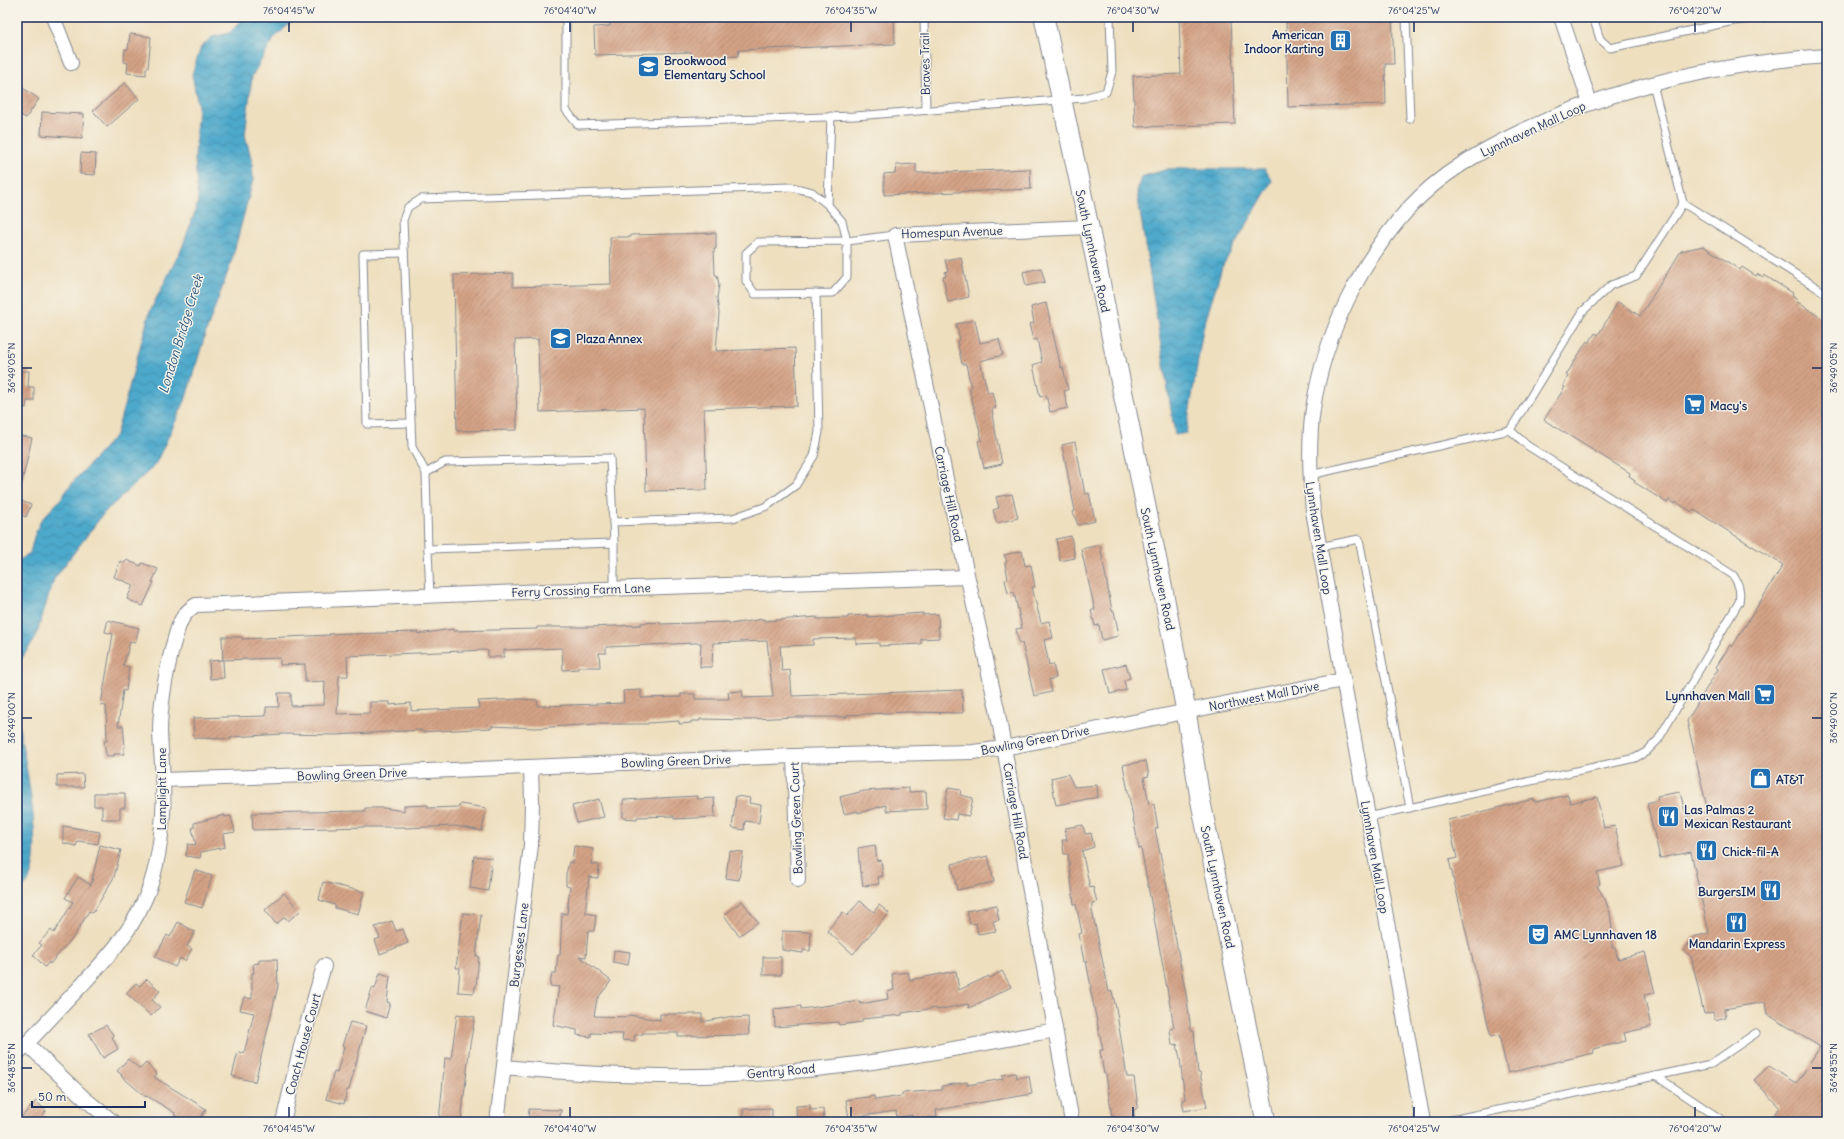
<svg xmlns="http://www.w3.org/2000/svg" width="1844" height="1139" viewBox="0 0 1844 1139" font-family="Delius,sans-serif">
<defs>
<pattern id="water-waves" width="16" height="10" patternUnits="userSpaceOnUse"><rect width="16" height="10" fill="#4da9cb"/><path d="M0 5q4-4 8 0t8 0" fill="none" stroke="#3f8aa8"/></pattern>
<pattern id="building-hatch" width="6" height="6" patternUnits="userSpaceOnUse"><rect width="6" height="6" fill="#d4a386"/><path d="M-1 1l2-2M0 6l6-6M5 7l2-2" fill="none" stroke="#ab8571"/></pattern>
</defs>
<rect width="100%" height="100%" fill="#f7f3e8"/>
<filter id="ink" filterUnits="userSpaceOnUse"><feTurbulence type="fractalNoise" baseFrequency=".025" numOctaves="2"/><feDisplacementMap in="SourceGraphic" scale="8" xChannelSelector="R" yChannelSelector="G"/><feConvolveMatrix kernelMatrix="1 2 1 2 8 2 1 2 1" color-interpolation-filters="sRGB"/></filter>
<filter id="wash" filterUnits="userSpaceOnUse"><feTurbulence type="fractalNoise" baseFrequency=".012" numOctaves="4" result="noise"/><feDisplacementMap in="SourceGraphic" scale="16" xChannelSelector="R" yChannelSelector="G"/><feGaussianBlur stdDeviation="0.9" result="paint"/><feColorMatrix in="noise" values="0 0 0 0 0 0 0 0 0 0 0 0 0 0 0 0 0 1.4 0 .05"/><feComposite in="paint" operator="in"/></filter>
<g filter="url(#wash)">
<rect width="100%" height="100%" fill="#eedfbf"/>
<g fill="url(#water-waves)" stroke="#346c94">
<polygon points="245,17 297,17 275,37 252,76 245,135 252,161 253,180 231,263 206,332 185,401 155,465 104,513 54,579 35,639 17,665 17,562 30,553 34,537 41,520 59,501 73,482 116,435 150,311 182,248 198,203 195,158 198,105 192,74 201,47 212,37 229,33"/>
<polygon points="1168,169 1265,169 1272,181 1222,267 1203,329 1186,433 1175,435 1137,192 1141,177"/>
<path d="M17,716c6,37 28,132 12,164 -2,5 -8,9 -12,13z"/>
</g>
<g id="blocks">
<g fill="url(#building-hatch)" fill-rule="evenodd">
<polygon points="610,17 894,17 895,44 739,50 738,56 692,58 691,52 595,55 594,27 610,26"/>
<polygon points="1179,17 1231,17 1235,124 1135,127 1133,76 1181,74"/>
<polygon points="1286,17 1392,17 1394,64 1385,64 1386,104 1288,107"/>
<polygon points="130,34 151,37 148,68 146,68 146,75 127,73 128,63 124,62 125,49 128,49"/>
<polygon points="125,83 139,99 107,127 93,111"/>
<polygon points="17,84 39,99 26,118 17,113"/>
<polygon points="42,112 84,114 82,138 41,135"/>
<polygon points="81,153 96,154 95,175 80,174"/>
<polygon points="916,164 916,173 1030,169 1031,189 884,195 884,174 895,173 896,165"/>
<polygon points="716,233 716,249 714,249 715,275 717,275 719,285 717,298 719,313 716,351 795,348 797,406 704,409 707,490 646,491 644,408 540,412 538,339 515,340 517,430 457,431 454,275 513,273 513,287 611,284 610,237 631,237 631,235"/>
<polygon points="1703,246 1740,270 1742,267 1756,276 1757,274 1763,278 1764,275 1793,293 1792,295 1798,299 1796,301 1827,322 1827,405 1822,413 1827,416 1827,1122 1769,1122 1779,1107 1754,1080 1769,1066 1797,1083 1820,1047 1767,1014 1765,1002 1724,1009 1726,1017 1715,1020 1713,1012 1704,1014 1691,956 1684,951 1693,937 1709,933 1691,852 1660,858 1647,803 1658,800 1657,796 1680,792 1686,816 1708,812 1687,721 1718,669 1716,667 1730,645 1732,647 1783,565 1694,510 1692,512 1676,502 1675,504 1669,500 1667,503 1634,482 1635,480 1629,476 1630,473 1544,420 1565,387 1563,386 1568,376 1566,375 1587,341 1589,343 1595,333 1598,335 1618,302 1640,316 1681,251"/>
<polygon points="961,257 969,297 948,302 943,277 946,276 945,272 948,271 945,260"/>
<polygon points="1041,268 1045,282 1026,286 1023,272"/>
<polygon points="1046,303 1061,368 1063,367 1068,390 1064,391 1068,408 1050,412 1046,395 1040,397 1033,365 1042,362 1037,339 1033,340 1029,324 1034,323 1031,307"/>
<polygon points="975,320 980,343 999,339 1003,355 980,361 988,393 992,392 996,408 992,409 993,415 992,415 1002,464 984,468 978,441 982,440 969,388 971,388 966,364 962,364 957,341 960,340 956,324"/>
<polygon points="17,371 29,371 28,387 34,387 34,401 27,401 26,408 17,407"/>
<polygon points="17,435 32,438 22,482 17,482"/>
<polygon points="1075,442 1085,494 1089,493 1095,521 1078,525 1073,512 1075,511 1062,445"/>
<polygon points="1012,494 1018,518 997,523 993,510 999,508 996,497"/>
<polygon points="17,499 31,505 26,517 17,513"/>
<polygon points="1071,536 1075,558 1060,561 1056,539"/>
<polygon points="1100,545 1112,611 1114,611 1118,630 1117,630 1118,636 1102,640 1099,625 1095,626 1091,610 1095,610 1081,549"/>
<polygon points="1022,551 1025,566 1031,565 1035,587 1032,587 1041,623 1049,621 1053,638 1044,640 1049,665 1053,664 1056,678 1049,680 1052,692 1034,696 1024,652 1022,643 1019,643 1016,629 1022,628 1014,592 1008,593 1005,580 1008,579 1005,563 1007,561 1004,555"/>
<polygon points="126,560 141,566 142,563 158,569 152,582 154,582 143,606 127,599 133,585 114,577 120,561 125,563"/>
<path d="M923,613v2l15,-1 1,24 -18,1v5l-42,2v-3l-23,1v-6l-43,1v6l-33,1 2,25 8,-1 2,26 170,-6 1,23 -56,-1 -60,3v2h-52l-43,2v1l-52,-1v2h-9v2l-12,1v-3l-31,2v1h-52l-60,4 -44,-2v2l-71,4v-2l-84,5 -53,-1 -53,3v2l-37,-1 -1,-20 73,-2v-9h13l-1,-14h13v13l33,-1 1,-24 -20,1v-18l-25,1v-7l-57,2 -1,-23h20v2l88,-4 -1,-1 20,-1v1l69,-2v2l35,-5v2l84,-2v-2h53l51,-2v-2l19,-1v2l69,-2 1,2 34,-5v2l53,-4v2l31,-1v-2l20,-1v2zM767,641l6,56 -30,1 -1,-7 -14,1 1,7h-34v-5h-14v3l-40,1v-8l-18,1 1,12 -80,3h-6l-1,-6 -17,-1 -42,2 1,7 -68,3v-8l-21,2v-3h-20v11l-33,1 2,-38h9l-1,-20 139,-6 2,1v6h16v-7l58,-2 1,22 15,-1v-2h22l-1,-14h7v-6l88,-4h7l-1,24h12l1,-24z"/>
<polygon points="108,620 139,628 135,643 130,642 123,666 129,667 126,691 123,690 118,726 123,726 125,747 124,747 124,754 114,754 114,756 107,756 106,754 104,741 107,741 106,706 101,705 113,634 105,632"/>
<polygon points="223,660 224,678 210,679 209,661"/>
<polygon points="1126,664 1130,678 1124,680 1126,690 1110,694 1104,669"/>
<polygon points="1146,761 1149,776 1144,777 1149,805 1154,804 1158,828 1155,829 1169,897 1168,898 1187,1000 1191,1031 1194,1031 1198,1073 1200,1073 1207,1107 1184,1111 1182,1100 1185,1099 1180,1059 1177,1044 1172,1045 1170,1029 1174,1028 1171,1010 1141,848 1139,849 1123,765"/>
<polygon points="83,774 84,787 57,787 57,775"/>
<polygon points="1068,774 1074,787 1097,785 1098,797 1056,805 1051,778"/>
<polygon points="909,788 909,792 926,791 927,809 886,811 886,805 858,813 858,811 844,814 840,797 864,791"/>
<polygon points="948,788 961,790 960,795 973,798 969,816 957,814 956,820 943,818"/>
<polygon points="94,793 125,793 125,808 120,808 120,819 102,819 102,806 94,806"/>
<polygon points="1568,795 1570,803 1597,797 1604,828 1615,826 1624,866 1597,872 1600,884 1597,886 1605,899 1610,913 1612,928 1612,948 1615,948 1618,959 1645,952 1655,993 1644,995 1651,1027 1624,1033 1626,1041 1593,1049 1594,1053 1508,1073 1499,1035 1491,1037 1449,860 1457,858 1448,820 1534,799 1535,802"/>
<polygon points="697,796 697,799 714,798 715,817 674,819 674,816 637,817 637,819 623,818 623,800"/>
<polygon points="736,796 750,798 749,803 761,805 759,823 745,821 744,830 732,828"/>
<polygon points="599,799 604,817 577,823 572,806"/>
<polygon points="460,804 486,808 482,831 456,826 405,828 405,827 367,827 253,830 252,813 365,811 365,808 384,808 404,811 404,806 428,805 428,808 459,807"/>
<polygon points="225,815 225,817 231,816 235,832 223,834 225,847 201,852 200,858 186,856 188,844 196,845 192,828 194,828 194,823"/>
<polygon points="1083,825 1085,834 1091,833 1094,847 1082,851 1090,888 1093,887 1097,902 1092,903 1092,910 1109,992 1112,991 1116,1008 1127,1077 1134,1077 1138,1107 1134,1110 1135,1122 1116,1122 1115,1116 1112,1117 1106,1074 1104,1074 1100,1050 1103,1050 1090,988 1091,987 1086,961 1084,962 1079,934 1082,933 1076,904 1074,904 1068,854 1064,854 1062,840 1067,840 1065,828"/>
<polygon points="63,826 100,832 98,844 78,841 76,846 63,843"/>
<polygon points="100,845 121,850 114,877 93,913 89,911 75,935 50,964 49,962 45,967 33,955 42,945 39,943 51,930 54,933 73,902 65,898 78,877 91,885"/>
<polygon points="875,845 877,861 881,860 883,876 878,877 879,884 863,886 861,872 860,873 858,848"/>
<polygon points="574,846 593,849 591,864 599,865 598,878 589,877 586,905 586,913 596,915 594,931 588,931 586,957 579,956 611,981 597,999 594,1016 628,1017 629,1015 660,1020 660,1014 702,1014 702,1022 733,1016 733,1018 748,1017 749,1035 678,1036 678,1033 642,1033 642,1035 635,1035 634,1041 622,1040 623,1034 591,1033 591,1037 577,1035 577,1030 553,1025 559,987 550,986 552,973 556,973 558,955 560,955 562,913 567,914 570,887 566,886 566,874 569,862 572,863"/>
<polygon points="729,851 743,852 739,880 726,878"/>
<polygon points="474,856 492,858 488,891 470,888"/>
<polygon points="988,856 994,882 957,890 952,864"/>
<polygon points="195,870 212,876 202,908 184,902"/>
<polygon points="323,882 364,892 358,914 335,908 335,905 319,900"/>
<polygon points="284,893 300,911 288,921 285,917 276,924 265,910"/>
<polygon points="742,901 758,922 739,936 724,915"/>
<polygon points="860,901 874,912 879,905 889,913 853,954 827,931 843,912 847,916"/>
<polygon points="996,905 999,920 993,921 996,931 978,934 976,923 970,924 967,911"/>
<polygon points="463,913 481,915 476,956 479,956 476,987 475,987 474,993 458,992 460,968 456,968"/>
<polygon points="392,921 396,931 403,929 408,943 380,954 375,940 380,938 375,927"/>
<polygon points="178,922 195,932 187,946 192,949 185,961 180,958 175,967 155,957 167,935 170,937"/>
<polygon points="782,931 811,932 810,951 803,950 803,953 782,950"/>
<polygon points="614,950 630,952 628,965 613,962"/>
<rect x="763" y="957" width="18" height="18"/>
<polygon points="259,959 277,959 278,986 255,1082 232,1076 238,1052 244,1053 254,1013 240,1010 244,997 252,999 252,973 254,973 253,964 259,963"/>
<polygon points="956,971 959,990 989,976 990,978 1002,971 1011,987 969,1008 968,1004 937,1010 936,1008 902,1013 902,1015 862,1019 862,1022 839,1025 838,1022 775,1027 774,1009 801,1006 801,1009 860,1001 860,1004 888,999 887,992 894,990 892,974 908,972 910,980"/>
<polygon points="380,973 390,976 387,1002 390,1003 386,1018 365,1011 372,988 375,989"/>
<polygon points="147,979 160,991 152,1000 160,1007 151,1016 126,993 136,983 140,986"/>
<polygon points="457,1014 475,1017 470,1044 461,1122 439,1122 445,1058 451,1059"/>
<polygon points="350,1022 366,1026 349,1090 347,1090 344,1104 326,1099 334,1072 337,1073 344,1047 342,1046"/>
<polygon points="106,1025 114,1036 112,1037 118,1049 103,1058 89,1034"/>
<polygon points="128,1059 140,1069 146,1063 157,1074 154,1077 206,1109 198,1122 185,1122 174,1115 175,1113 147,1096 146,1097 121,1076 122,1075 117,1071"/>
<polygon points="1016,1073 1017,1078 1029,1076 1032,1094 936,1110 937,1117 920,1119 919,1117 912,1118 912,1115 897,1118 896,1111 849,1118 846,1100 874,1096 875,1100 902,1096 902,1093 942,1090 942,1086 967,1082 967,1085 1003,1079 1002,1075"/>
<polygon points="36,1101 46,1111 43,1115 50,1122 17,1122"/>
<polygon points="810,1105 810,1110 823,1109 824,1122 797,1122 796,1106"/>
<polygon points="772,1108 772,1122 744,1122 743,1109"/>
<polygon points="529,1109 561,1110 559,1122 528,1122"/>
</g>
</g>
</g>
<g filter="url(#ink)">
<use href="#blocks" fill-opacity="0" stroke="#84878e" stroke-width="1"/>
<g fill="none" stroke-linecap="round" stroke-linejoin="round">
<defs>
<g id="lane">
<polyline points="924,17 926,110"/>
<polyline points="1406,17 1410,119"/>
<polyline points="1593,17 1600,39 1610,48 1734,21 1771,17"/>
<polyline points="566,20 566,110 578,125 855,116 1084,98 1106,92 1112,72 1110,17"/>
<polyline points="1653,84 1683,203"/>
<polyline points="828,205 842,221 847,241 895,235"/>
<polygon points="847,241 847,277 833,293 755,294 746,281 746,253 758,242"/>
<polyline points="404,253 363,254 367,424 411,423"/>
<polyline points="426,473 412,447 403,220 408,207 421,199 791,187 812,192 828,205 831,116"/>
<polyline points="1310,475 1510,430"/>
<polyline points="613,522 733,518 767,506 796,485 814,456 819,432 816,293"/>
<polyline points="1319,547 1359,539 1410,808"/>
<polyline points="428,549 426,473 445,462 610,458 614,543"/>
<polyline points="430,596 428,549 614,543 614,589"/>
<path d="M1368,817l267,-59 11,-6 12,-12 81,-138c2,-11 0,-18 -6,-27l-205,-129 -18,-16 73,-119 28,-26 25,-9 47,-73 144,91"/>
<polyline points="1656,1076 1725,1122"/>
<polyline points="1442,1122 1711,1064 1756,1033"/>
</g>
<g id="street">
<polyline points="53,17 71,63"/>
<polyline points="1561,17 1590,103"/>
<polyline points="794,756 798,880"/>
<polyline points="162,780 427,771 794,756 973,752 1004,748 1343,680"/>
<polyline points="27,1044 85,1099 113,1122"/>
<path d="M17,1054c21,-22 41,-44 62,-66 25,-27 50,-53 65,-87 13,-27 17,-58 19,-88 2,-27 -2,-54 -3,-81 0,-29 6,-59 13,-87 5,-17 7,-31 23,-40l349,-14 422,-14"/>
<path d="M504,1067c93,9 185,13 278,5 92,-7 183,-25 273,-42"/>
<polyline points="283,1122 302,1042 324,966"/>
<polyline points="497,1122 531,845 532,802 531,767"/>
<polyline points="1072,1122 997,709 950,498 895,235 1089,227"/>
<path d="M1423,1122l-110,-611c-3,-33 -5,-68 0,-102 11,-74 47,-147 97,-202 30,-33 71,-56 110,-75 97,-46 201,-69 307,-76"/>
</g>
<polyline id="secondary" points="1044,17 1089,227 1164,595 1186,711 1200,798 1266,1122"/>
</defs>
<use href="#lane" stroke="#84878e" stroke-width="9"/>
<use href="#street" stroke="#84878e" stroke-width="16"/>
<use href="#secondary" stroke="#84878e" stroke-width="21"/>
<use href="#lane" stroke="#fff" stroke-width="7"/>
<use href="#street" stroke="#fff" stroke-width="14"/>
<use href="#secondary" stroke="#fff" stroke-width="19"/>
</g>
</g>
<path fill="none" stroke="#1b2f5e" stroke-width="1.5" d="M289,22v10M570,22v10M851,22v10M1133,22v10M1414,22v10M1695,22v10M22,368h10M1812,368h10M22,718h10M1812,718h10M22,1068h10M1812,1068h10M289,1107v10M570,1107v10M851,1107v10M1133,1107v10M1414,1107v10M1695,1107v10"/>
<defs>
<symbol id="building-square" viewBox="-11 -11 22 22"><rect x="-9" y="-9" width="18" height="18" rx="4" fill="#1f6fb2" stroke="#f7f3e8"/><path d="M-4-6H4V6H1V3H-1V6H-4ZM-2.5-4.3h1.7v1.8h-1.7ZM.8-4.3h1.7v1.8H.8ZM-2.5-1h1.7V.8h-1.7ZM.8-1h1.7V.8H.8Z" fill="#fff"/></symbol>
<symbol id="school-square" viewBox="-11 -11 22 22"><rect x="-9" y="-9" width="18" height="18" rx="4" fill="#1f6fb2" stroke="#f7f3e8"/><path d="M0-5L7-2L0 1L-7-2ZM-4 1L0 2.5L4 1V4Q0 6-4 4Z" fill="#fff"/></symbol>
<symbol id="supermarket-square" viewBox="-11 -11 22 22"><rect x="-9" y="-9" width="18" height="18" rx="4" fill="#1f6fb2" stroke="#f7f3e8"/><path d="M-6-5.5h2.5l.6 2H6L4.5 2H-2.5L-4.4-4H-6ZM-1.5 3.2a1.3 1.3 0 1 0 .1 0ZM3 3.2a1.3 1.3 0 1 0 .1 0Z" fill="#fff"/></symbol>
<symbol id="shop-square" viewBox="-11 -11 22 22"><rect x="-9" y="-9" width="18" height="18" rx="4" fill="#1f6fb2" stroke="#f7f3e8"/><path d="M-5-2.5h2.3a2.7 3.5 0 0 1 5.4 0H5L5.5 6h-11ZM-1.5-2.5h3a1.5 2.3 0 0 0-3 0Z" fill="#fff"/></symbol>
<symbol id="restaurant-square" viewBox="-11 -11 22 22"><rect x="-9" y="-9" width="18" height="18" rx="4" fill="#1f6fb2" stroke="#f7f3e8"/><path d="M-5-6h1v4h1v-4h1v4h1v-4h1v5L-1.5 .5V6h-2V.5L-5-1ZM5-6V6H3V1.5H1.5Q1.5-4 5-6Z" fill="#fff"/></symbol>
<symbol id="theatre-square" viewBox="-11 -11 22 22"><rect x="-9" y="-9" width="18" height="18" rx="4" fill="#1f6fb2" stroke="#f7f3e8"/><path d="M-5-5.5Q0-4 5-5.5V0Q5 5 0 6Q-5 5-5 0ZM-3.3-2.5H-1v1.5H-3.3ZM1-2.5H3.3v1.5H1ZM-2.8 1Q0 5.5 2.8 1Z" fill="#fff"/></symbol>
</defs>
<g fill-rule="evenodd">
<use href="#building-square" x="1328" y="28" width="25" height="25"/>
<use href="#school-square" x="636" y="54" width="25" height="25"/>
<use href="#school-square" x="548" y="326" width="25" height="25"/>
<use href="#supermarket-square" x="1682" y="392" width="25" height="25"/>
<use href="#supermarket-square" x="1752" y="682" width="25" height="25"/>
<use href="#shop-square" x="1748" y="766" width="25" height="25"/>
<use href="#restaurant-square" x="1656" y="804" width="25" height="25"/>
<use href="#restaurant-square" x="1694" y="838" width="25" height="25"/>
<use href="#restaurant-square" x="1758" y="878" width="25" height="25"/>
<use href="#restaurant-square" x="1724" y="910" width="25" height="25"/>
<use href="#theatre-square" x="1526" y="922" width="25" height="25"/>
</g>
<g text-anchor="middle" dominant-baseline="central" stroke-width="3" stroke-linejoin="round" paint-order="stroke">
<g font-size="12" font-weight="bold" fill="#1b2f5e" stroke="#f7f3e8" text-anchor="start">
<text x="1324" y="34" text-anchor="end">American<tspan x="1324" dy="14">Indoor Karting</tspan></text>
<text x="664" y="60">Brookwood<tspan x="664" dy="14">Elementary School</tspan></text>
<text x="576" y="338">Plaza Annex</text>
<text x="1710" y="405">Macy's</text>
<text x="1750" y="695" text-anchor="end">Lynnhaven Mall</text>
<text x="1776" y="779">AT&amp;T</text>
<text x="1684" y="809">Las Palmas 2<tspan x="1684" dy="14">Mexican Restaurant</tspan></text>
<text x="1722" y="851">Chick-fil-A</text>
<text x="1756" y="891" text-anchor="end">BurgersIM</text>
<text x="1554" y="934">AMC Lynnhaven 18</text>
<text x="1737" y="943" text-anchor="middle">Mandarin Express</text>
</g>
<g font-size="12" fill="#1b2f5e" stroke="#f7f3e8">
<text transform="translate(925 64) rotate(-91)">Braves Trail</text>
<text transform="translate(1533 129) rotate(-25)">Lynnhaven Mall Loop</text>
<text transform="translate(952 232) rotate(-2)">Homespun Avenue</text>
<text transform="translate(1093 251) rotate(78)">South Lynnhaven Road</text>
<text transform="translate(949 494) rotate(78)">Carriage Hill Road</text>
<text transform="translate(1319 538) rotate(81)">Lynnhaven Mall Loop</text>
<text transform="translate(1158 569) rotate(78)">South Lynnhaven Road</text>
<text transform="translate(581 590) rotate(-2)">Ferry Crossing Farm Lane</text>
<text transform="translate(1264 696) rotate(-11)">Northwest Mall Drive</text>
<text transform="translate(1035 740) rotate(-11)">Bowling Green Drive</text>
<text transform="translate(676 761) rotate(-2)">Bowling Green Drive</text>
<text transform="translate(352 774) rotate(-2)">Bowling Green Drive</text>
<text transform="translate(161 789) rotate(-90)">Lamplight Lane</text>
<text transform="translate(1016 811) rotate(80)">Carriage Hill Road</text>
<text transform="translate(796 818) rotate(-92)">Bowling Green Court</text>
<text transform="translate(1375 857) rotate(80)">Lynnhaven Mall Loop</text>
<text transform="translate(1218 887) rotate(78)">South Lynnhaven Road</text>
<text transform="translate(519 945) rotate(-83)">Burgesses Lane</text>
<text transform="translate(303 1044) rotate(-75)">Coach House Court</text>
<text transform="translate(781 1071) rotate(-5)">Gentry Road</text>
</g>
<g font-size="13" font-style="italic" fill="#2c5a84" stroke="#f7f3e8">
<text transform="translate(181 334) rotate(-73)">London Bridge Creek</text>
</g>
</g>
<rect width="1844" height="1139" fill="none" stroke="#f7f3e8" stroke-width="44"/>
<path d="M32 1101v6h113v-6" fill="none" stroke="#1b2f5e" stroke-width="2"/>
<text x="38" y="1101" font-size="12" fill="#1b2f5e" stroke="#f7f3e8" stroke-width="3" paint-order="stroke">50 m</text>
<rect x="22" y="22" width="1800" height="1095" fill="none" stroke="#1b2f5e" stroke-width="1.5"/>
<g font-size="10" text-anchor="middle" fill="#1b2f5e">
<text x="289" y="14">76°04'45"W</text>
<text x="570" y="14">76°04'40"W</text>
<text x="851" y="14">76°04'35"W</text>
<text x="1133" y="14">76°04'30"W</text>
<text x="1414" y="14">76°04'25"W</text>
<text x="1695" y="14">76°04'20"W</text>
<text transform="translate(11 368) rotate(-90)" y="4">36°49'05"N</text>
<text transform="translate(1833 368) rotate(-90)" y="4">36°49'05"N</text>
<text transform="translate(11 718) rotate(-90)" y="4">36°49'00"N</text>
<text transform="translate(1833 718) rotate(-90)" y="4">36°49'00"N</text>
<text transform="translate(11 1068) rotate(-90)" y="4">36°48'55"N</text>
<text transform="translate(1833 1068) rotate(-90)" y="4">36°48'55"N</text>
<text x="289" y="1132">76°04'45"W</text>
<text x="570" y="1132">76°04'40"W</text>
<text x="851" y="1132">76°04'35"W</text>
<text x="1133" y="1132">76°04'30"W</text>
<text x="1414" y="1132">76°04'25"W</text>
<text x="1695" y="1132">76°04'20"W</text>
</g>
</svg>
